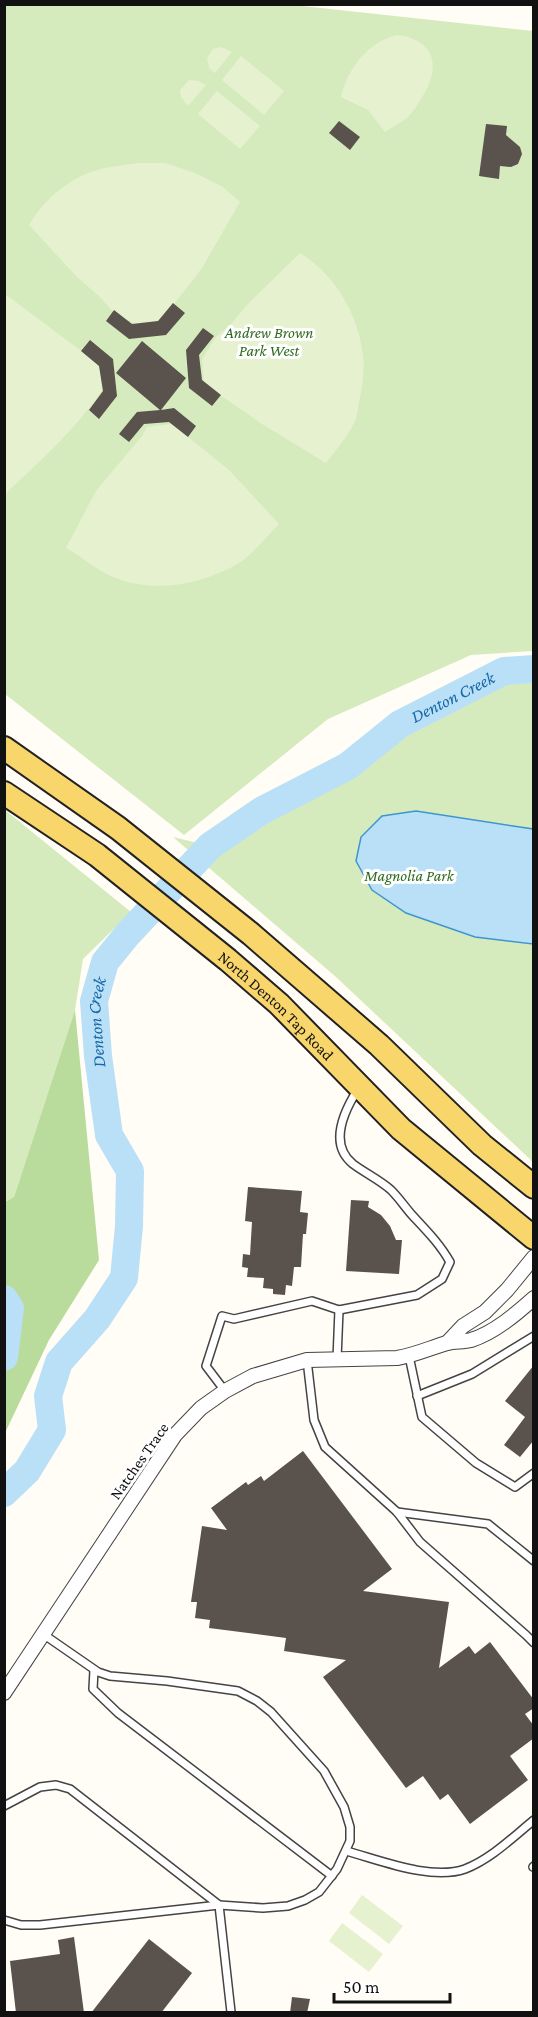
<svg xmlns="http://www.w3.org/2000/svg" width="538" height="2017" viewBox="0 0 538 2017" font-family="'Crimson Pro',serif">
<rect width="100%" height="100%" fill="#fffdf5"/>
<g fill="#d5ebbd">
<polygon points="284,4 533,31 533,651 471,655 328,719 184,835 5,694 4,5"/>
<polygon points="533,669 533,1162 336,977 173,837 210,846 261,811 348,766 400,724 504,671"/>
<polygon points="5,810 131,912 83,959 75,1010 14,1197 5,1202"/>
</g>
<polygon fill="#b9dc9c" points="75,1010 99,1260 49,1340 5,1433 5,1202 14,1197"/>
<g fill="#e6f2cf">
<path d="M397,35c42,5 44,37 22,67 -3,5 -7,11 -11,15 -7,6 -16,10 -23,15l-17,-22 -27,-13c7,-29 27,-55 56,-62z"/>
<polygon points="221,47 232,52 215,73 209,68 207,58 213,49"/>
<polygon points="241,56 284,91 264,115 222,80"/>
<polygon points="189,80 199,81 206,85 188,106 181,97 180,90"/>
<polygon points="217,91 260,126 240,149 198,114"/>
<path d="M138,163h27l30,10 28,14 17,15 -38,66 -42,54 -22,3 -24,-12 -15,-17 -21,-18 -49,-53c16,-27 41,-48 72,-56 11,-3 25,-4 37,-6z"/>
<path d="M300,253c35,21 59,63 63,103 2,14 -1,29 -3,42 -2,7 -2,16 -5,23 -7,15 -19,29 -29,42l-64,-39 -58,-40 -2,-24 13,-22 16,-14 17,-20z"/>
<path d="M5,294l95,71 2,26c-27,39 -63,71 -97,103z"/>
<path d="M172,424l57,46 50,54c-13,13 -25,29 -40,39 -37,22 -89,32 -130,12 -15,-7 -28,-19 -43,-27l30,-57 46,-55 5,-9z"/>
<polygon points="362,1895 403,1926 389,1944 349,1913"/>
<polygon points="342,1923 383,1954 369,1972 329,1941"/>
</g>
<polygon fill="#b9e0f7" stroke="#3f96cf" stroke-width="1.5" points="416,811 533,829 533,944 475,937 406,913 372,890 356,861 361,837 382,816"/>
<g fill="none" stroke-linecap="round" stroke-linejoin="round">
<g stroke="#b9e0f7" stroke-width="28">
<polyline points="4,1299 10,1308 4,1357"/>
<path id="s1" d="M4,1493l23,-22 25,-41 -4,-34 11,-34 38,-43 27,-41 5,-52 1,-55 -21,-36 -11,-79 -4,-55 11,-39 22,-27 83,-89 51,-35 87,-45 52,-42 104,-53 30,-2"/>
</g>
</g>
<g fill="#5a524d">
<polygon points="339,121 360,137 350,150 329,133"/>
<polygon points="486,124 507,126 506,135 520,147 522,154 518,164 511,167 500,166 499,179 479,176"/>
<polygon points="173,303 185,313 166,335 129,339 106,321 114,310 132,324 158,321"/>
<polygon points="203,328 214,336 199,355 202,380 221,395 212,406 189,388 186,350"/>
<polygon points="90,340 113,359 117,396 99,419 89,410 103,391 99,366 81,351"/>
<polygon points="142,341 186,378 161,410 174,408 196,426 188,437 169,422 144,424 129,442 119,434 137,412 160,410 116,373"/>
<polygon points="248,1187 302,1191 300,1212 308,1213 306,1234 303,1234 301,1267 294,1267 292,1286 286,1285 285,1295 273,1294 273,1289 263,1288 264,1278 247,1277 248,1268 242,1267 243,1254 250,1255 252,1222 245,1221"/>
<polygon points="351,1200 369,1201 368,1207 381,1215 390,1226 396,1240 402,1240 399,1274 346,1271"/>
<polygon points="534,1365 534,1440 520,1457 504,1445 525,1417 505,1401"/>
<polygon points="303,1451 392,1569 363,1591 449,1602 439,1668 469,1646 475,1654 490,1642 534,1700 534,1708 525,1714 534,1726 534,1738 510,1756 528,1780 470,1824 448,1794 440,1800 423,1776 406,1788 323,1677 346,1660 284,1651 286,1638 209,1628 210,1620 195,1618 197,1602 191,1602 202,1526 227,1530 211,1508 246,1482 248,1485 261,1476 264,1481"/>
<polygon points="74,1937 84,2013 16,2013 10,1961 60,1954 58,1940"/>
<polygon points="149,1939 192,1973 161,2013 91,2013"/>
<polygon points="292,1997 310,1999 307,2013 290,2013"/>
</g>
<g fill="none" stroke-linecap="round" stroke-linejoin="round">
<defs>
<g id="lane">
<polyline points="409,1356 422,1417 476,1463 515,1487 534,1473"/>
<polyline points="337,1359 339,1310"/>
<polyline points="307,1360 314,1420 325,1447 397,1512 420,1542 526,1635 534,1643"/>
<path d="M225,1391l-19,-25 16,-50 12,3 78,-18 27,9 78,-15 25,-16 8,-17c-10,-18 -24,-32 -38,-47 -7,-8 -13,-17 -21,-25 -11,-10 -26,-17 -38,-26 -25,-20 -9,-53 5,-75"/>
<polyline points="417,1396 472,1374 534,1336"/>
<polyline points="397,1512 488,1524 534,1561"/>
<polyline points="94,1670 93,1689 118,1713 332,1876"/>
<polyline points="4,1806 40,1787 56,1785 70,1789 219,1905 231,2012"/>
<path d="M346,1851c34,9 85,30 119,18 26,-10 48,-32 69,-49"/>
<polyline points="533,1867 534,1866"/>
<polyline points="4,1920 21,1925 40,1925 219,1905 263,1908 288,1906 305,1900 319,1892 337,1869 350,1841 350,1827 344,1807 324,1771 271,1712 257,1701 238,1691 167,1681 110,1676 98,1672 43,1634"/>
</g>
<g id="street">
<polyline points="447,1343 463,1326 485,1312 507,1290 534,1257"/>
<path d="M4,1693l171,-258 26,-27 24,-17 28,-15 54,-16 90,-2c18,-3 33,-10 50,-15 8,-2 16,-1 24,-3 23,-7 45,-26 63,-42"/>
</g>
<g id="primary">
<polyline points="4,748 118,828 251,934 379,1045 482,1145 534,1187"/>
<path id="s2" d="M4,793l93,62 131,105 51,44 122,125 133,109"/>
</g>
</defs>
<use href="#lane" stroke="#444" stroke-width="10"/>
<use href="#street" stroke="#444" stroke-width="16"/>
<use href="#primary" stroke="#222" stroke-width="26"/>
<use href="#lane" stroke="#fff" stroke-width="7"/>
<use href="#street" stroke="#fff" stroke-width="14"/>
<use href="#primary" stroke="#f9d66b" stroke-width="22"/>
</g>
<g text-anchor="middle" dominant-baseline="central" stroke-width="6" stroke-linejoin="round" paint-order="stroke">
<g font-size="16" font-style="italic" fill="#2f6b1f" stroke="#fff">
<text x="269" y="332">Andrew Brown<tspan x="269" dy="18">Park West</tspan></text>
<text x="409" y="875">Magnolia Park</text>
</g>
<g font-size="16" fill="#111" stroke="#fff">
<text stroke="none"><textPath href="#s2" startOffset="346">North Denton Tap Road</textPath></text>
<text transform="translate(139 1461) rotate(-55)">Natches Trace</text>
</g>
<g font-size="18" font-style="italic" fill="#1768a6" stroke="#fff">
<text stroke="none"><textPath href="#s1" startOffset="1023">Denton Creek</textPath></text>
<text stroke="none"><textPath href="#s1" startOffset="519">Denton Creek</textPath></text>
</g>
</g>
<rect width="538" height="2017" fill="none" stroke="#111111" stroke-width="12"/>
<path d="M334 1993v9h116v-9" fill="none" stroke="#111111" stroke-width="3"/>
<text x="343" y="1993" font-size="18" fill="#111111" stroke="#ffffff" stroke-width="4.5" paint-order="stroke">50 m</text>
</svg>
